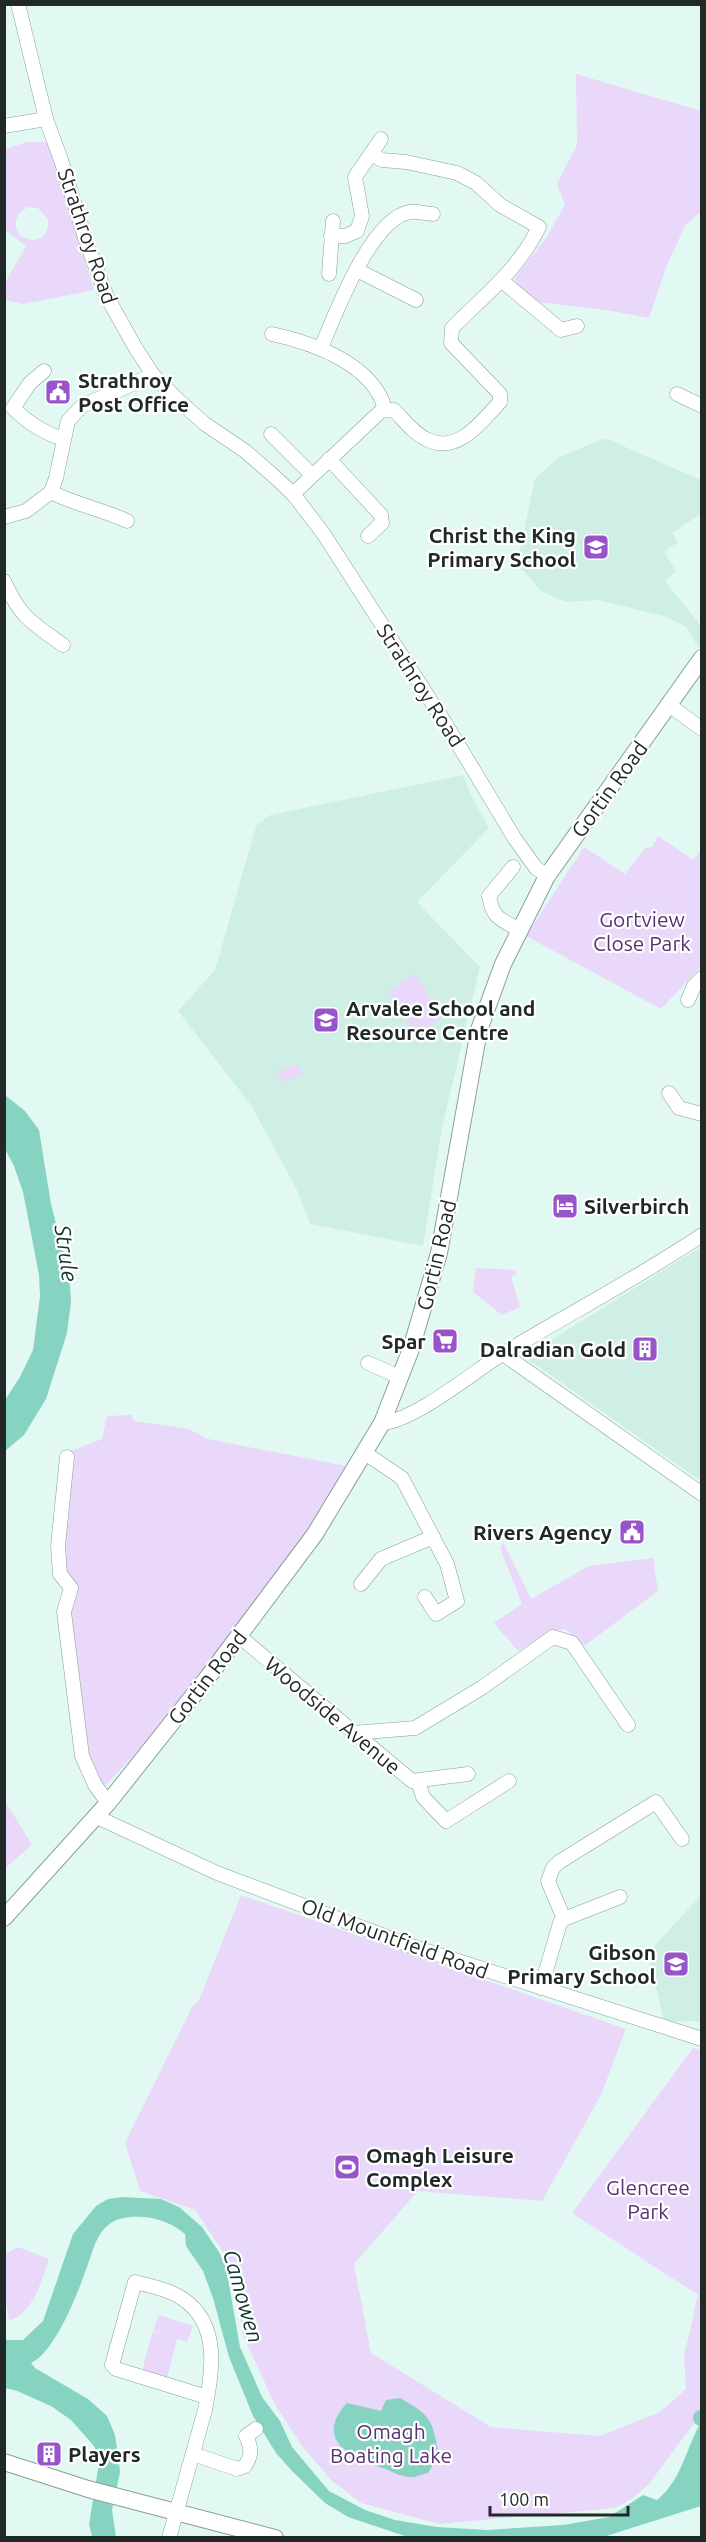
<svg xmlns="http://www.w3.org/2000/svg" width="706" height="2542" viewBox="0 0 706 2542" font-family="Ubuntu,sans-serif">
<rect width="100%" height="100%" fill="#e2f9f3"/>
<g fill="#cfefe6">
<polygon points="605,438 701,480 701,514 672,533 678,542 664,552 676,571 665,581 701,626 701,644 699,648 686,627 667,617 598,600 567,602 553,597 541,591 521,568 518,559 535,479 559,457"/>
<polygon points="463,775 473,799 489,828 417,902 480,967 442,1128 423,1246 310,1224 296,1188 251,1105 178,1011 215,970 256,826 270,815"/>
<polygon points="701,1247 701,1481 529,1360 535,1350"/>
<polygon points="701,1895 701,2023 694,2021 664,2022 648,1953"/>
</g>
<g fill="#e9d8f9" fill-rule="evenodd">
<polygon points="576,74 701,111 701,216 699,213 685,226 667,265 649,318 606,310 537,302 519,289 515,278 546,238 565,205 557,184 577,145"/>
<path d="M27,142h21l46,148 -71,14 -18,-4v-17l21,-37 -21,-16v-81zM28,207l10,1 10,12c3,32 -45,22 -29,-7z"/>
<polygon points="658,836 693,860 701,850 701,967 661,1009 526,936 584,847 625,874 645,848 652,847"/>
<polygon points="415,974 443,1017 416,1034 388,992"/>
<polygon points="298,1064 302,1075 281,1083 277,1072"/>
<polygon points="476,1268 515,1270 517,1274 511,1277 520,1307 502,1315 473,1292"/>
<polygon points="132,1415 134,1421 189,1429 208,1439 356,1468 208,1677 106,1785 97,1780 87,1751 63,1572 71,1451 102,1439 107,1416"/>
<polygon points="503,1542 531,1599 589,1566 653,1558 658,1591 584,1646 565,1629 551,1632 518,1651 494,1623 522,1604 500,1548"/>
<polygon points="4,1799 32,1845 5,1868 4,1868"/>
<polygon points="241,1895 626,2029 601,2095 542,2201 418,2191 354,2264 371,2353 491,2427 600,2436 660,2412 686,2389 684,2356 698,2295 572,2213 693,2048 701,2051 701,2414 649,2484 632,2499 615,2508 439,2524 361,2503 331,2480 302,2446 275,2405 243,2335 231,2264 195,2210 140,2191 125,2143 192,2007 199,2000"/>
<path d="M18,2247l31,12c-7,20 -16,56 -40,61l-4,-23v-43z"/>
<polygon points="159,2315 193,2326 187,2342 177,2339 167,2379 142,2372 152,2332 166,2335 153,2331"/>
</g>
<g fill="#87d3c2">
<polygon points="5,1095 25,1111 39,1130 51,1204 69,1274 71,1302 67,1333 46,1399 24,1435 5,1451 5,1400 20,1377 33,1350 40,1296 39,1275 23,1192 14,1166 5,1149"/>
<path d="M123,2197l38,2 18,8 23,20 17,25 7,15 14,80 22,50 18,24 12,26 37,44 36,19 30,10 42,7 50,3 76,-5 46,-8 34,-22 14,5c25,-20 29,-52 44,-78v84l-101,32 -192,-1 -60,-20 -23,-14 -33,-32 -16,-18 -23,-37 -24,-59 -16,-59 -10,-27 -17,-25 -1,-12c-12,-10 -26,-16 -42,-17 -47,-3 -46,27 -60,61 -9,24 -29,74 -52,85l4,5 53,31 19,17 8,19 4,27 1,10 -8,38 4,27h-24l-3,-13 11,-67 -6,-11 -23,-26 -20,-14 -34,-15 -12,-3v-48h18l20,-19 30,-87 23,-28 12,-7z"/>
<path d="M400,2398c32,18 32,22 39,57l-11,18c-6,1 -13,5 -18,4 -9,0 -19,-6 -27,-9 -34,-11 -69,-29 -36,-65l34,8 5,-11z"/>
</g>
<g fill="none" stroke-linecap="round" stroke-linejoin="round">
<polyline stroke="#87d3c2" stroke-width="16" points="701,2418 702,2418"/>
<defs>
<g id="minor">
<polyline points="18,4 46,119 61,160 87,244 107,297 135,347 153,375 179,401 205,424 245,451 276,478 293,494 323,533 447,726 515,839 536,868 547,876"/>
<polyline points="4,126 46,119"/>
<polyline points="331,236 345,236 357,231 362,216 355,177 381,139"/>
<polyline points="357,270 416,300"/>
<polyline points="329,274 333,221"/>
<polyline points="501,280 561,330 577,326"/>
<path d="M272,334c41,9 101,30 113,75"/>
<path d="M321,348c14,-33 50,-130 89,-136 7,-1 16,2 23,2"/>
<path d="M44,371l-14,12 -17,25c14,14 31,25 50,31"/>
<polyline points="677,394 702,406"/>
<polyline points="271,434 312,475"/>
<polyline points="329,459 381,515 382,523 368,536"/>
<path d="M51,492c25,13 51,17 76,29"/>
<path d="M293,494l88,-83 13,-1c10,10 19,23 32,29 31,17 56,-18 74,-37v-8l-49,-51 1,-15c32,-32 67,-59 87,-101l-39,-22 -24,-22 -19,-10 -51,-11 -24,-2 -11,-6"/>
<polyline points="4,517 26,511 51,492 56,478 68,421 82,406 153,375"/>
<path d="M4,581c16,36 28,42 59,64"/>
<polyline points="669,705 702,729"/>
<path d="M513,867l-24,29c4,23 11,23 31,34"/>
<polyline points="688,1000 694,986 702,978"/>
<polyline points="669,1093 679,1108 702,1114"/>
<polyline points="503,1354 702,1494"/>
<polyline points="368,1363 400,1377"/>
<path d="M382,1423c29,-1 87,-47 114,-65 68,-42 139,-78 206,-123"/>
<polyline points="365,1453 402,1478 447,1564 457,1601 436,1614 425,1597"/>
<polyline points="67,1457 58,1546 60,1574 71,1588 64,1612 82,1756 95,1785 108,1803"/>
<polyline points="361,1584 381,1559 433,1537"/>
<polyline points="239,1636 412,1781 468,1774"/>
<polyline points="353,1733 415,1728 483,1687 553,1637 572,1643 628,1725"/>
<polyline points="418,1781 423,1797 446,1821 509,1781"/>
<polyline points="97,1817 217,1873 411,1946 702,2039"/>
<polyline points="564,1919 548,1881 553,1868 559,1862 656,1802 682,1839"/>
<polyline points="541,1988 560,1923 564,1919 620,1897"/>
<path d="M193,2454l44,15 8,-3c7,-11 7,-17 1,-30l10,-7"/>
<path d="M169,2538l36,-128c7,-38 16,-85 -22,-111 -13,-9 -32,-13 -48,-17l-23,83 4,4 91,28"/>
</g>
<g id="major">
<polyline points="4,1918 108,1803 208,1677 315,1534 382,1423 411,1349 439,1253 479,1030 503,964 547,876 702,658"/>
<polyline points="4,2462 88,2489 275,2538"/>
</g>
</defs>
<use href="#minor" stroke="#899f99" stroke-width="15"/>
<use href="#major" stroke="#899f99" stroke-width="18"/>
<use href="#minor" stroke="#fff" stroke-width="14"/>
<use href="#major" stroke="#fff" stroke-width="16"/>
</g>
<defs>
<symbol id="civic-square" viewBox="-11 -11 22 22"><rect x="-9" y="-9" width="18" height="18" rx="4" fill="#9854c9" stroke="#fff"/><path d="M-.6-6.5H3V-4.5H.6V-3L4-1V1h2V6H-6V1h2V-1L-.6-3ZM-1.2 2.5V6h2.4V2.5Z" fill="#fff"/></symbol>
<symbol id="school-square" viewBox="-11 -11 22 22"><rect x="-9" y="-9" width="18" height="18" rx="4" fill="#9854c9" stroke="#fff"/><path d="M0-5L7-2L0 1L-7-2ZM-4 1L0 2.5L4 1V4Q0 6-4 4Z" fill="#fff"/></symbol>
<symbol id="hotel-square" viewBox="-11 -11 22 22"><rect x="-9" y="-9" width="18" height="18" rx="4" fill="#9854c9" stroke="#fff"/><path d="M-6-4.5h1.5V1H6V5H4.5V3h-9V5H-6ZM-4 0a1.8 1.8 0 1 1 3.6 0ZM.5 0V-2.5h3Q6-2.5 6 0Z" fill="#fff"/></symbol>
<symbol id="supermarket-square" viewBox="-11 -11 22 22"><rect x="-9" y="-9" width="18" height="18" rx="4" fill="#9854c9" stroke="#fff"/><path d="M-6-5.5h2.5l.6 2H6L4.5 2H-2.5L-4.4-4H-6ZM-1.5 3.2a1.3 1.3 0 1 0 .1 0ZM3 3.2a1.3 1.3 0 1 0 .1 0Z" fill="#fff"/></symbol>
<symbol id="building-square" viewBox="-11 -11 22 22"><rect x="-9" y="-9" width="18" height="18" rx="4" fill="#9854c9" stroke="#fff"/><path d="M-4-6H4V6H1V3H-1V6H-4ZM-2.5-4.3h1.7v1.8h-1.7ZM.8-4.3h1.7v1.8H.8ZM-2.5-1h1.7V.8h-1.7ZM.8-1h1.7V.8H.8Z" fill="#fff"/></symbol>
<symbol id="stadium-square" viewBox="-11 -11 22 22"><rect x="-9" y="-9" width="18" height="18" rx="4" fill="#9854c9" stroke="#fff"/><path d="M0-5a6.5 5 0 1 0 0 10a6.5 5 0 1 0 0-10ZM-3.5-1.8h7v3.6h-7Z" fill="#fff"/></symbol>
</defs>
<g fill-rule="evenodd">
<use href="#civic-square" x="43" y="377" width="30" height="30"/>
<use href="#school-square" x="581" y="532" width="30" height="30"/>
<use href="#school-square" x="311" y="1005" width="30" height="30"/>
<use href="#hotel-square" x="550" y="1191" width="30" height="30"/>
<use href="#supermarket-square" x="430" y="1326" width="30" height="30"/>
<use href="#building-square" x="630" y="1334" width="30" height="30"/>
<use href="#civic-square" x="617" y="1517" width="30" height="30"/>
<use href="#school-square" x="661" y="1949" width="30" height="30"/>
<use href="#stadium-square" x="332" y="2152" width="30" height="30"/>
<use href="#building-square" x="34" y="2439" width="30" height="30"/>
</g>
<g text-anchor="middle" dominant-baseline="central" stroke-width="4.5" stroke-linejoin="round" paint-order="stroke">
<g font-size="21" fill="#202927" stroke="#fff">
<text transform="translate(88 236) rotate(71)">Strathroy Road</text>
<text transform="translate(421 685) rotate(57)">Strathroy Road</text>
<text transform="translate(609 789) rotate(-54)">Gortin Road</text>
<text transform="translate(436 1255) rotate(-77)">Gortin Road</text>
<text transform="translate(207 1677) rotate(-52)">Gortin Road</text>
<text transform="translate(333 1715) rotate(40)">Woodside Avenue</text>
<text transform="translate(395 1938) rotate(20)">Old Mountfield Road</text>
</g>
<g font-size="21" font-weight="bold" fill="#202927" stroke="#fff" text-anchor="start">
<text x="78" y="380">Strathroy<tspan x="78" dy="24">Post Office</tspan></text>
<text x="576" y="535" text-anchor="end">Christ the King<tspan x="576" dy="24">Primary School</tspan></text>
<text x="346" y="1008">Arvalee School and<tspan x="346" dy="24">Resource Centre</tspan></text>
<text x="584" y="1206">Silverbirch</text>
<text x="426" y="1341" text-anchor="end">Spar</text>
<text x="626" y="1349" text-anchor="end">Dalradian Gold</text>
<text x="612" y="1532" text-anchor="end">Rivers Agency</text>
<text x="656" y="1952" text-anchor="end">Gibson<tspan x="656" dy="24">Primary School</tspan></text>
<text x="366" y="2155">Omagh Leisure<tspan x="366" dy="24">Complex</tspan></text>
<text x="68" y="2454">Players</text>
</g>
<g font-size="21" fill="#563272" stroke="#fff">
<text x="642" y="919">Gortview<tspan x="642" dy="24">Close Park</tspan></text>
<text x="648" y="2187">Glencree<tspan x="648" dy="24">Park</tspan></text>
<text x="391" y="2431">Omagh<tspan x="391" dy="24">Boating Lake</tspan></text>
</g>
<g font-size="22" font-style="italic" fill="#0f342d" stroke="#fff">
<text transform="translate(67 1253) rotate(82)">Strule</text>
<text transform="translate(244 2296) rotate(74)">Camowen</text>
</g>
</g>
<rect width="706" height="2542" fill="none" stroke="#202927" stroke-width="12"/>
<path d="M490 2506v9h138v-9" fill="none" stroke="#202927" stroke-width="3"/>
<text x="499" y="2506" font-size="18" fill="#202927" stroke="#ffffff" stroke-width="4.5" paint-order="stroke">100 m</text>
</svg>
